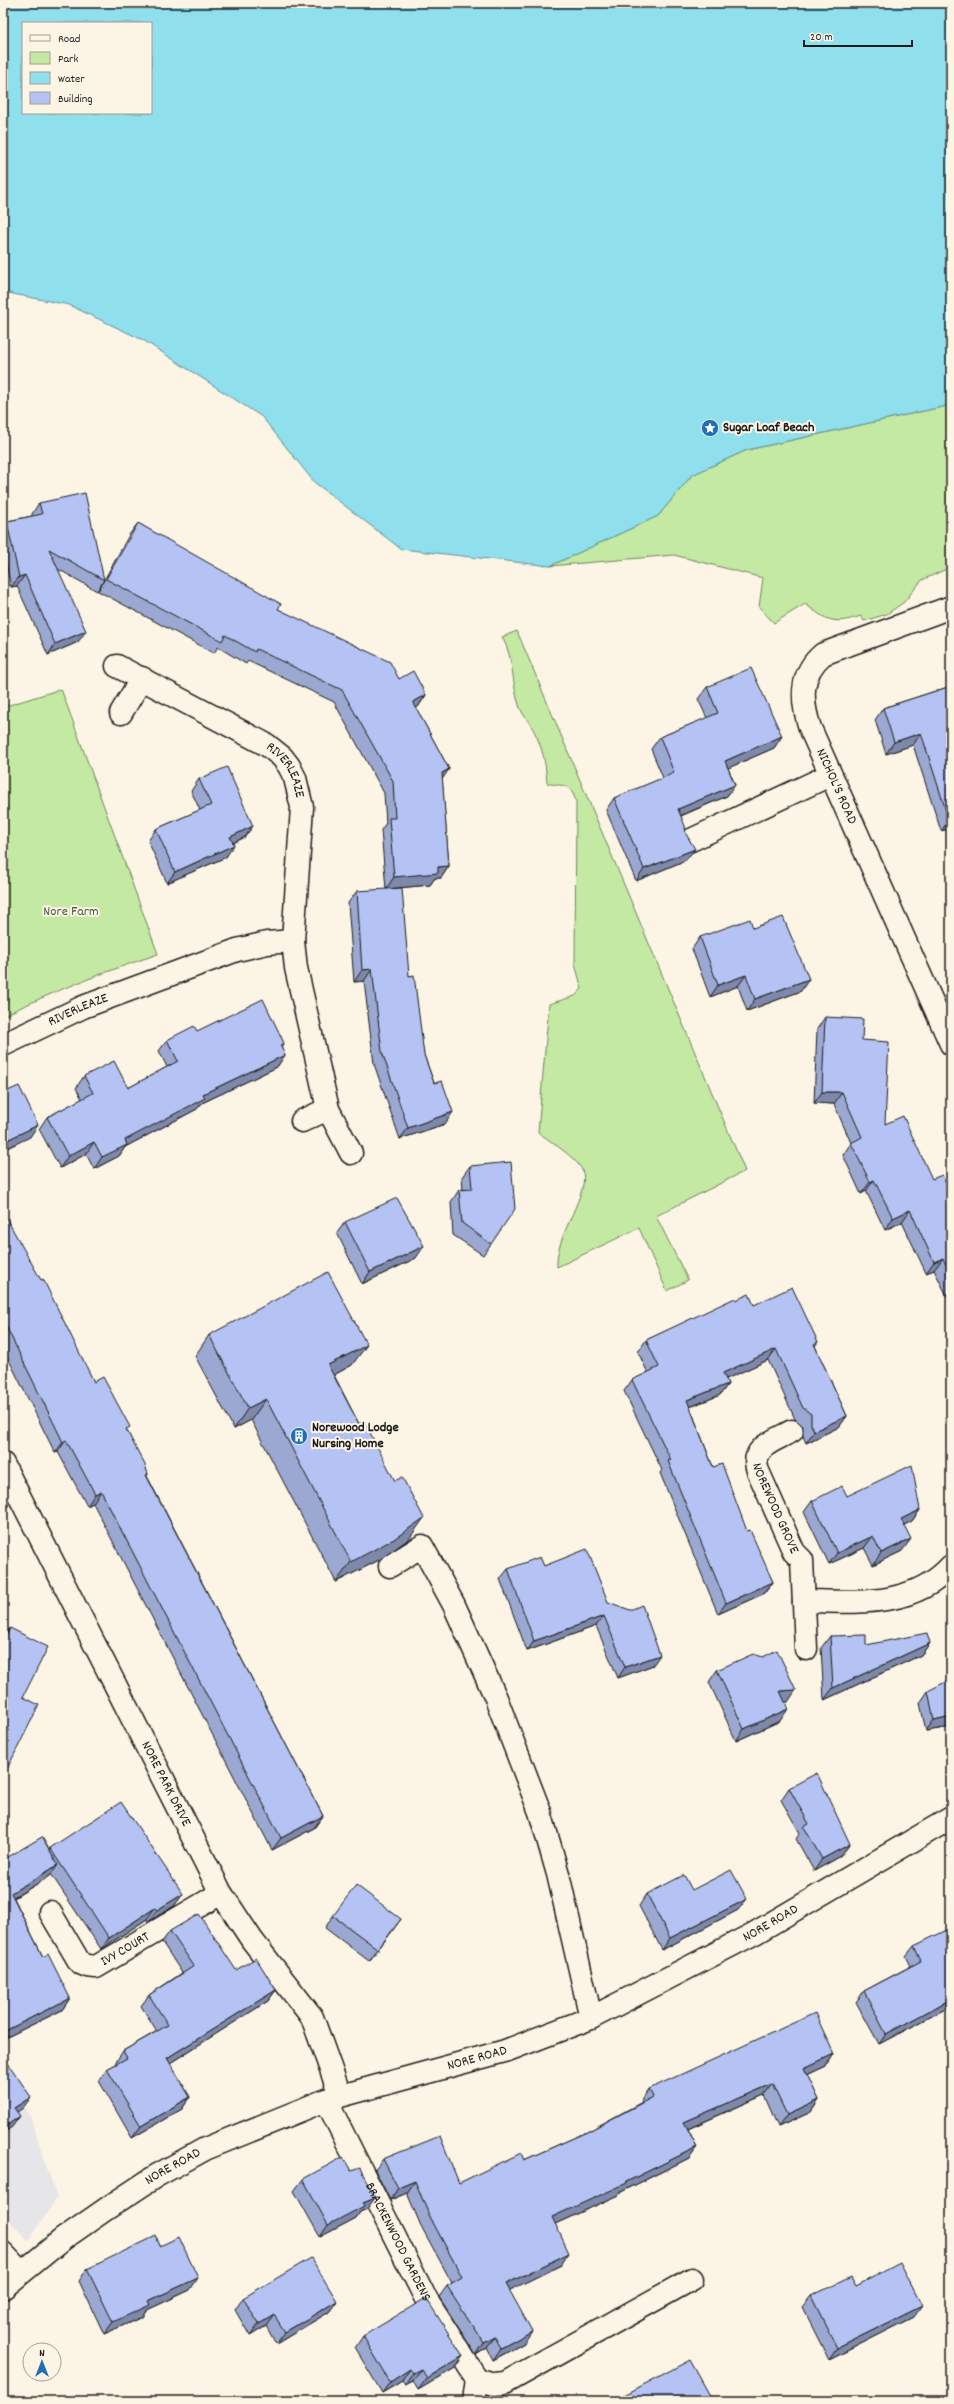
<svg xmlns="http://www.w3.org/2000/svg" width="954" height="2404" viewBox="0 0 954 2404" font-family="Dekko,sans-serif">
<rect width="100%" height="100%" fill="#fcf5e5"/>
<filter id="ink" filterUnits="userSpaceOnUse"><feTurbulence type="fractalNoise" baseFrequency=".025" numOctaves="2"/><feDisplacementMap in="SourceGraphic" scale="8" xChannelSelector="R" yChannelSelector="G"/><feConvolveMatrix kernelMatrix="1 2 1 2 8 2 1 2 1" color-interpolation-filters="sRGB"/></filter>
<g filter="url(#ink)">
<polygon fill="#e6e6e9" points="3,2078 30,2116 57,2198 28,2241 3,2213"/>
<g fill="#c4e9a2" stroke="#70825f">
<path d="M951,405v162l-29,13 -18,22 -17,12 -23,7 -3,-5c-28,9 -33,5 -56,-12l-31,19 -15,-16 4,-29 -89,-23 -124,11 108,-50 34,-41 55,-25z"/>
<path d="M517,631l228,540 -89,45 32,64 -21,11 -28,-63 -82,39c-3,-30 35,-77 25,-97 -5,-12 -34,-30 -44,-38l11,-128 26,-8 7,-7 -7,-25 1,-163c-7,-20 -14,-14 -29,-18 -1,-20 -5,-37 -14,-54 -3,-7 -10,-13 -13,-21 -9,-23 -5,-49 -18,-71z"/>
<path d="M61,689l97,265c-53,18 -105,37 -155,62v-309z"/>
</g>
<path fill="#8fdfec" stroke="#619199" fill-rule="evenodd" d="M3,3h948v402l-204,45 -55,25 -34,41 -108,50 -149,-17 -87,-67 -52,-65 -119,-77 -74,-35 -66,-13zM23,23h128v90h-128z"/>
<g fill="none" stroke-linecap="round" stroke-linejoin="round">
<defs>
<g id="minor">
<path id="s1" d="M951,607l-128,47c-24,20 -22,47 -13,74l141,316"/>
<path id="s2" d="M117,666l150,79 15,12 7,9 6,12 7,29 -9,134 3,27 32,141 23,44"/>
<polyline points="121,713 142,678"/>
<polyline points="689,841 830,775"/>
<path id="s3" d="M3,1045l80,-38 154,-57 30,-7 26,-2"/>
<polyline points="302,1121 328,1109"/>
<path id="s4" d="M792,1431c-16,9 -43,16 -34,40l36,81 8,8 4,89"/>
<path id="s5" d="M3,1464l218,429 31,47 60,77 28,78"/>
<polyline points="390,1566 422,1546 454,1605 496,1698 540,1812 558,1874 591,2018"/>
<path d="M804,1601c52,1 109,7 147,-35"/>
<path id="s6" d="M50,1912l30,51 7,3 9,1 125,-74"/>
<path id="s7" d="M326,2100l101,201 50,78"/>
<polyline points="3,2253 21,2272"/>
<path id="s8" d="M3,2288l60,-49 46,-32 47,-31 49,-27 121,-49 179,-49 86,-33 164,-85 196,-115"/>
<polyline points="474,2401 477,2379 494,2384 505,2383 692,2279"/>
</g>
</defs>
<use href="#minor" stroke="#1c1c1c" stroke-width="25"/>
<use href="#minor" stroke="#fcf5e5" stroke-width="22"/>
</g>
<g fill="#9ba8d1" stroke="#1c1c1c">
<polygon points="39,503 104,580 129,535 138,523 278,609 399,679 426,695 418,707 416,708 449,769 442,779 449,866 441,878 435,878 430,885 386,889 381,830 386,823 384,793 334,702 248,661 246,664 218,647 214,653 98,591 104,580 97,591 58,569 78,642 48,655 17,586 11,587 3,548 3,522 32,516 32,514"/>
<polygon points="951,686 951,828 941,831 913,745 886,754 875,720 883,708"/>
<polygon points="707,687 782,736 774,748 728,768 735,785 727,796 681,816 686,860 636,881 606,810 614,798 663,778 651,749 660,737 707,718 698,699"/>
<polygon points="199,779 245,837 233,843 226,857 167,883 148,841 156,829 200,810 191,791"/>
<polygon points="357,891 409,976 424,1055 434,1083 445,1124 400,1139 374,1064 364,981 354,982 348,903"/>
<polygon points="753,928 801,991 747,1011 738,986 710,997 692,949 700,937"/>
<polygon points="825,1017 862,1040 885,1124 932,1179 951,1194 951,1304 934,1270 926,1273 902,1222 885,1230 866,1191 861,1194 843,1155 851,1143 834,1104 814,1103 817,1029"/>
<polygon points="197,1031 284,1043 281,1047 285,1055 277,1067 202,1103 197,1109 125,1147 119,1156 94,1169 86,1154 60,1168 39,1129 47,1117 82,1099 76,1088 84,1076 128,1088 167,1067 159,1051 167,1040"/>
<polygon points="470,1166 491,1244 483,1255 453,1235 451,1202 459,1190 463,1189 462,1177"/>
<polygon points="3,1217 94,1382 127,1431 148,1474 147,1476 323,1816 314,1828 272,1850 93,1503 87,1506 58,1452 55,1453 3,1348"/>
<polygon points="345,1222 416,1258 362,1284 337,1233"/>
<polygon points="736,1300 818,1342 815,1346 847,1416 839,1427 806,1443 803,1436 803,1426 795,1419 768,1360 726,1379 728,1384 720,1395 690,1407 713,1467 747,1531 773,1582 765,1593 718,1614 660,1473 662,1470 624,1391 632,1380 648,1373 638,1352 646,1340"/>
<polygon points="951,1328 951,1334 949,1331"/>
<polygon points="209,1335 352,1365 334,1375 359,1424 395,1481 409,1539 379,1560 336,1582 251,1420 234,1429 195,1356"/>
<polygon points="847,1496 920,1510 912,1521 904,1525 902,1551 873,1565 864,1548 829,1564 804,1512 812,1501"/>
<polygon points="544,1566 608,1602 653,1665 618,1678 596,1626 527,1651 500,1579 508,1569"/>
<polygon points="10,1628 23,1697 3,1777 3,1638"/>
<polygon points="830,1636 866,1645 930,1643 921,1655 824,1700 821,1648"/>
<polygon points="717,1670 788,1702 785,1702 780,1721 736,1741 709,1682"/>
<polygon points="928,1691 951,1727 926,1731 920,1703"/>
<polygon points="789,1788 841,1856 814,1871 796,1839 800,1833 781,1800"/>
<polygon points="50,1848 183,1894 174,1906 148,1922 147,1919 101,1949 51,1874 50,1876 14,1898 43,1957 70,1998 62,2010 3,2039 3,1860 49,1850"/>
<polygon points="647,1894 738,1910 662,1950 639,1906"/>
<polygon points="333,1916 393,1930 369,1961 325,1928"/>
<polygon points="170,1931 236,1970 276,1990 268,2001 170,2063 190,2097 182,2109 132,2138 99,2081 107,2069 116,2064 115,2063 123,2051 157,2031 141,2006 149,1995 182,1973 162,1942"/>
<polygon points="914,1946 951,2006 879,2044 856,2002 864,1991 911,1966 906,1956"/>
<polygon points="834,2054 826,2066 807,2075 819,2100 811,2112 778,2127 764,2095 688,2129 697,2147 689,2158 621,2192 619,2195 555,2224 561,2265 509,2290 524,2343 493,2360 487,2348 476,2355 439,2297 447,2286 452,2283 421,2226 407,2193 390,2200 375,2170 383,2159 459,2183 524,2160 587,2132 642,2102 641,2101 649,2089"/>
<polygon points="303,2179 367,2209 360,2212 356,2218 320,2237 294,2191"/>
<polygon points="160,2246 190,2290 147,2310 142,2317 104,2334 79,2281 87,2269"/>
<polygon points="856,2286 914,2317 829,2360 802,2307 811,2296"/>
<polygon points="243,2298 337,2301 329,2312 276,2344 266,2326 250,2336 235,2310"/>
<polygon points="363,2336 455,2368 418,2390 413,2381 405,2385 402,2381 382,2393 355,2348"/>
</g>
<g fill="#7e88aa" stroke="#1c1c1c">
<polygon points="25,575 17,586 11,587 19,577"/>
<polygon points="86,631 78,642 48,655 55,644"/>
<polygon points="426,695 418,707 405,714 413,702"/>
<polygon points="921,733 913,745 886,754 894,742"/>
<polygon points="782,736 774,748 717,773 725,761"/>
<polygon points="449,769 441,781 442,773"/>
<polygon points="735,785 727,796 670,820 678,809"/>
<polygon points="951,819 951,828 941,831 949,820"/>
<polygon points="253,826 245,837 222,848 230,837"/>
<polygon points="234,845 226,857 167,883 175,872"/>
<polygon points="695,849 686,860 636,881 644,869"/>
<polygon points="449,866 441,878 435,878 430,885 386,889 394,877 438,867"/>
<polygon points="372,969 364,981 354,982 362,970"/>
<polygon points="746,975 738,986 710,997 718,985"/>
<polygon points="809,979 801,991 747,1011 755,999"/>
<polygon points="285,1055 277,1067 202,1103 197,1109 125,1147 119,1156 94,1169 102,1157 125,1140 203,1094"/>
<polygon points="822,1092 842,1092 834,1104 814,1103"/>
<polygon points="453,1112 445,1124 400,1139 408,1128"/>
<polygon points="38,1125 30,1137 3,1150 3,1142"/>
<polygon points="94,1142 86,1154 60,1168 68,1156"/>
<polygon points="874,1180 866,1191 861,1194 870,1182"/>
<polygon points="910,1210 902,1222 885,1230 893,1218"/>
<polygon points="424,1246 416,1258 362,1284 370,1272"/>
<polygon points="943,1258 934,1270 926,1273 934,1262"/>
<polygon points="367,1345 352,1365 314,1386 328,1365"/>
<polygon points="776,1349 768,1360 715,1384 723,1373"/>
<polygon points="728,1384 720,1395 679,1411 687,1400"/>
<polygon points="266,1399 251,1420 234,1429 248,1408"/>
<polygon points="847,1416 839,1427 806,1443 814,1431"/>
<polygon points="66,1440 58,1452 55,1453 63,1442"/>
<polygon points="101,1491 93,1503 87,1506 95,1494"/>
<polygon points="920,1510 912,1521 893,1531 901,1519"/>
<polygon points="424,1518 409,1539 379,1560 336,1582 351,1562"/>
<polygon points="873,1536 864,1548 829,1564 837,1553"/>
<polygon points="911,1539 902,1551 873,1565 881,1553"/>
<polygon points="773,1582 765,1593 718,1614 726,1603"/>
<polygon points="604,1616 596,1626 527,1651 534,1641"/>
<polygon points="930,1643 921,1655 824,1700 833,1688"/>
<polygon points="660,1655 653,1665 618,1678 625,1667"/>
<polygon points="796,1690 788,1702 772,1703 780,1691"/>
<polygon points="788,1709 780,1721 736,1741 744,1729"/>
<polygon points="951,1716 951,1727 926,1731 934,1720"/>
<polygon points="323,1816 314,1828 272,1850 281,1838"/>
<polygon points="850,1844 841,1856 814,1871 822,1859"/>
<polygon points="58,1865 50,1876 3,1904 11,1893"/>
<polygon points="183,1894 174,1906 148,1922 157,1910"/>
<polygon points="747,1899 738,1910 662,1950 670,1938"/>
<polygon points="155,1908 147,1919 101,1949 109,1938"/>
<polygon points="401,1919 393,1930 369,1961 378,1949"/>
<polygon points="276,1990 268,2001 159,2070 167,2058"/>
<polygon points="70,1998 62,2010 3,2039 3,2032"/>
<polygon points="951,1999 951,2006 879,2044 886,2034"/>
<polygon points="834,2054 826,2066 796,2080 804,2068"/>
<polygon points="772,2084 764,2095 676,2134 684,2122"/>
<polygon points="31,2097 23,2108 6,2120 14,2108"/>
<polygon points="190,2097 182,2109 132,2138 141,2126"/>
<polygon points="819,2100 811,2112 778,2127 787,2115"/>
<polygon points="20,2116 12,2127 3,2133 3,2128"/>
<polygon points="697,2147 689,2158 621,2192 619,2195 544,2229 552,2217 626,2182"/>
<polygon points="415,2181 407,2193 390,2200 398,2188"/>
<polygon points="375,2198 367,2209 360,2212 356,2218 320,2237 328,2225 363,2203"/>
<polygon points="569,2253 561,2265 498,2296 506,2284"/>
<polygon points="198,2278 190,2290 147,2310 142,2317 104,2334 113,2322 148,2301"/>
<polygon points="337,2301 329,2312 276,2344 285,2332"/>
<polygon points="922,2306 914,2317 829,2360 837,2348"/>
<polygon points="274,2315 266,2326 250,2336 259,2324"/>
<polygon points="532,2331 524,2343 493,2360 501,2348"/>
<polygon points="495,2337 487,2348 476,2355 484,2343"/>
<polygon points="463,2356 455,2368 418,2390 427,2378"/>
<polygon points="410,2369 402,2381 382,2393 390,2382"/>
<polygon points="421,2369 413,2381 405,2385 413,2373"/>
</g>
<g fill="#b4c3f3" stroke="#1c1c1c">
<polygon points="85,493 104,580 49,549 86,631 55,644 25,575 19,577 8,527 3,524 3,522 42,514 39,503"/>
<polygon points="138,523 281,604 278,609 390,662 399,679 413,671 426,695 413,702 449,769 442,773 449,866 438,867 438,873 394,877 389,818 395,818 393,781 342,690 256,649 255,652 225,635 222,641 106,579"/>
<polygon points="751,668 782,736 725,761 735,785 678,809 685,826 686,834 695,849 644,869 614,798 674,773 660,737 718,713 707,687"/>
<polygon points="951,686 951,819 949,820 921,733 894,742 883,708"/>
<polygon points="227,767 253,826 230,837 234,845 175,872 156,829 211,805 199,779"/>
<polygon points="402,888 409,976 414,975 424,1055 434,1083 442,1081 453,1112 408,1128 382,1052 372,969 362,970 357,891"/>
<polygon points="783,917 809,979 755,999 746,975 718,985 700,937 750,919 753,928"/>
<polygon points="263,999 284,1043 280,1045 285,1055 203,1094 205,1098 125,1140 127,1145 102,1157 94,1142 68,1156 47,1117 93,1093 84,1076 114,1061 128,1088 178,1061 167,1040 194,1026 197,1031"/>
<polygon points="825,1017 863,1019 862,1040 889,1042 885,1124 903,1116 932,1179 942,1175 951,1194 951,1276 943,1258 934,1262 910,1210 893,1218 874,1180 870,1182 851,1143 862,1137 842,1092 822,1092"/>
<polygon points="19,1086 38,1125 3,1142 3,1093"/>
<polygon points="511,1162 515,1209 491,1244 462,1223 459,1190 472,1189 470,1166"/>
<polygon points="397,1198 424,1246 370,1272 345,1222"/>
<polygon points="5,1216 41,1280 43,1279 94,1382 103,1377 130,1427 126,1429 145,1465 148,1474 146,1475 323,1816 281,1838 101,1491 95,1494 66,1440 63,1442 3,1320 3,1308 6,1306 3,1301 3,1217"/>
<polygon points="328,1272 367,1345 328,1365 359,1424 364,1421 395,1481 402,1477 424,1518 394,1539 351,1562 266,1399 248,1408 209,1335"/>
<polygon points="792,1287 818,1342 814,1344 847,1416 814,1431 811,1425 811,1414 803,1408 776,1349 723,1373 728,1384 687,1400 713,1467 722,1464 747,1531 750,1530 773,1582 726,1603 668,1461 671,1460 632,1380 659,1367 646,1340 735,1298 736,1300 749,1294 754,1305"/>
<polygon points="912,1465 920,1510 901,1519 911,1539 881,1553 873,1536 837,1553 812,1501 842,1486 847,1496"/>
<polygon points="587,1549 608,1602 630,1610 642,1605 660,1655 625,1667 604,1616 534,1641 508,1569 540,1557 544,1566"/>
<polygon points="10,1628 48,1647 23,1697 39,1705 3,1777 3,1642"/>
<polygon points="927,1633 930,1643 833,1688 830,1636 866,1635 866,1645"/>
<polygon points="777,1650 796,1690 780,1691 788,1709 744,1729 717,1670 753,1654 763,1657"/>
<polygon points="951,1679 951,1716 934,1720 928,1691"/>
<polygon points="817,1773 850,1844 822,1859 804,1827 809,1824 789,1788"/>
<polygon points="121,1802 183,1894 157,1910 155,1908 109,1938 50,1848"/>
<polygon points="42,1837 58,1865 11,1893 43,1957 48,1954 70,1998 3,2032 3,1860"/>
<polygon points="731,1870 747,1899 670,1938 647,1894 684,1875 692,1890"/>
<polygon points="356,1885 401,1919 378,1949 333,1916"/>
<polygon points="199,1914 236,1970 256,1958 276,1990 167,2058 190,2097 141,2126 107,2069 127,2058 123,2051 168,2025 149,1995 194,1966 170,1931"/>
<polygon points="951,1928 951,1999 886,2034 864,1991 921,1961 914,1946"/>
<polygon points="815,2013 834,2054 804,2068 819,2100 787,2115 772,2084 684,2122 697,2147 626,2182 627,2183 552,2217 569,2253 506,2284 532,2331 501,2348 495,2337 484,2343 447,2286 462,2277 429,2215 415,2181 398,2188 383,2159 440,2136 459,2183 521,2153 524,2160 587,2132 653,2097 649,2089"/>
<polygon points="3,2056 31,2097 14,2108 20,2116 3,2128"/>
<polygon points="343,2157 351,2171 360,2168 375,2198 363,2203 364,2206 328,2225 303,2179"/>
<polygon points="156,2236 160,2246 179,2237 198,2278 148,2301 150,2305 113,2322 87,2269"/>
<polygon points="311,2258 337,2301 285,2332 274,2315 259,2324 243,2298"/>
<polygon points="900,2263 922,2306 837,2348 811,2296 851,2277 856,2286"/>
<polygon points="426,2298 463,2356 427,2378 421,2369 413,2373 410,2369 390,2382 363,2336"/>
<polygon points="690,2360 713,2401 613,2401"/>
</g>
</g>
<defs>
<symbol id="sight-disc" viewBox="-11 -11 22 22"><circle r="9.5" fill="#1f6fb2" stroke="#fcf5e5"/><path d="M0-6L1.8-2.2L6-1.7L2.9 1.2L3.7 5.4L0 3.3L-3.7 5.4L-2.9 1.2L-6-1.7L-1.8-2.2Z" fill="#fff"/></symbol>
<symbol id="building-disc" viewBox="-11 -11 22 22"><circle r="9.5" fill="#1f6fb2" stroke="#fcf5e5"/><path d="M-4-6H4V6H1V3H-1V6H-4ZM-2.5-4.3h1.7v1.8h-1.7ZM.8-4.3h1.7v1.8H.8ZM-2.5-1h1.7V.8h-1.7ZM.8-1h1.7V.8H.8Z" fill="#fff"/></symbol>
</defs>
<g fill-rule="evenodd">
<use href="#sight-disc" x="700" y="418" width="20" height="20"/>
<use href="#building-disc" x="289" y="1426" width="20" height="20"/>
</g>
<g text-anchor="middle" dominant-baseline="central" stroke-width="4" stroke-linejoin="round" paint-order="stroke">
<g font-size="14" font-weight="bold" fill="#1c1c1c" stroke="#fcf5e5" text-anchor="start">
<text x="723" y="428">Sugar Loaf Beach</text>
<text x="312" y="1428">Norewood Lodge<tspan x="312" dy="16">Nursing Home</tspan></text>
</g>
<g font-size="14" fill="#1c1c1c" stroke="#fcf5e5">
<text stroke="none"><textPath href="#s2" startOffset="202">RIVERLEAZE</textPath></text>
<text stroke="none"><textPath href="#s1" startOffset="281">NICHOL'S ROAD</textPath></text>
<text stroke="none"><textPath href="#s3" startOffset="83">RIVERLEAZE</textPath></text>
<text stroke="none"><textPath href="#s4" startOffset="100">NOREWOOD GROVE</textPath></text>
<text stroke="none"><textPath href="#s5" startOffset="359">NORE PARK DRIVE</textPath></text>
<text stroke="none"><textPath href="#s8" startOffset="857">NORE ROAD</textPath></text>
<text stroke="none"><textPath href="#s6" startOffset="110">IVY COURT</textPath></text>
<text stroke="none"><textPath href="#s8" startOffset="533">NORE ROAD</textPath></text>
<text stroke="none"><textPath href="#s8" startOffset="209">NORE ROAD</textPath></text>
<text stroke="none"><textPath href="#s7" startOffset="159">BRACKENWOOD GARDENS</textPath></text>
</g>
<g font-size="14" fill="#4e5a44" stroke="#fcf5e5">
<text x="71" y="912">Nore Farm</text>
</g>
</g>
<rect width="954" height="2404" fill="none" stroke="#fcf5e5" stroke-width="16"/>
<rect x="8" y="8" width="938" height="2388" fill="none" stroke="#1c1c1c" stroke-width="1.5" filter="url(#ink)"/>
<rect x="22" y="22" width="130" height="92" fill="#fcf5e5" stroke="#a29e95"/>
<rect x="30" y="35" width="20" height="6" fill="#fcf5e5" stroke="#a29e95"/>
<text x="58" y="42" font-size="12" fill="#1c1c1c">Road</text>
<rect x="30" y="52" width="20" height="12" fill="#c4e9a2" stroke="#a29e95"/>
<text x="58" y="62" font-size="12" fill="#1c1c1c">Park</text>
<rect x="30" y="72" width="20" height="12" fill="#8fdfec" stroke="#a29e95"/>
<text x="58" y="82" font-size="12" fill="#1c1c1c">Water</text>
<rect x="30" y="92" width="20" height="12" fill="#b4c3f3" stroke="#a29e95"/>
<text x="58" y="102" font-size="12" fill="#1c1c1c">Building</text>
<g transform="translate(42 2362)"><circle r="19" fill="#fcf5e5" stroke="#a29e95"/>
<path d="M0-3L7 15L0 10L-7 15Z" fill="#1f6fb2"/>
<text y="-6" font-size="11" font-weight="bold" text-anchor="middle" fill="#1c1c1c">N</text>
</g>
<path d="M804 40v6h108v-6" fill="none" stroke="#1c1c1c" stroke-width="2"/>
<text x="810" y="40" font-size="12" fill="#1c1c1c" stroke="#fcf5e5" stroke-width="3" paint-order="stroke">20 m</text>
</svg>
